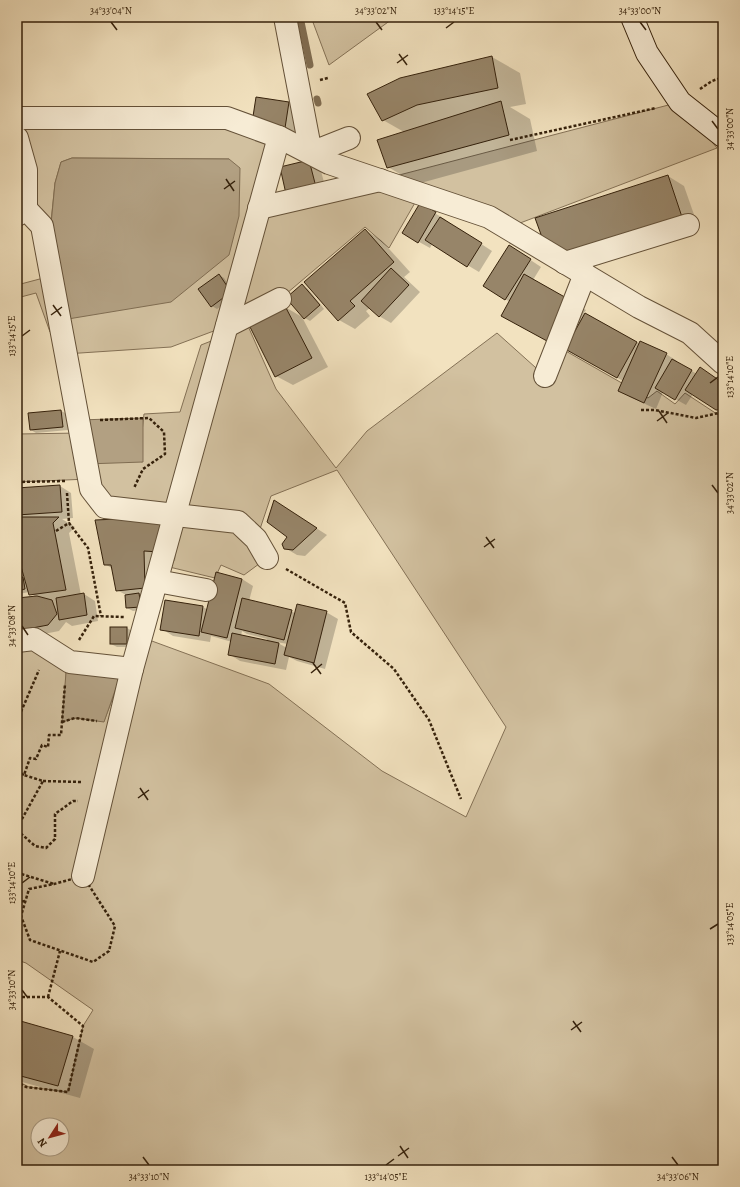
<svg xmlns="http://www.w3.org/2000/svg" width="740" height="1187" viewBox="0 0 740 1187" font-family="Alegreya,serif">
<rect width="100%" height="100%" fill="#f2e2bf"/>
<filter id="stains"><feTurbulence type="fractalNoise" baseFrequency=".005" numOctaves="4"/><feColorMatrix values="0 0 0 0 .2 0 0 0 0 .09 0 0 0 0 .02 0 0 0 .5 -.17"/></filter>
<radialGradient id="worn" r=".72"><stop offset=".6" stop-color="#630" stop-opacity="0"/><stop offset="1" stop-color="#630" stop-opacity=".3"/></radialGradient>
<g fill="#d2c1a0" stroke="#847156" fill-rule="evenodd">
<polygon points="311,17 395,17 329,65"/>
<path d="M680,102l37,46 -210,80 -87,-34 -31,54 -24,-21 -85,72 -36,18 32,72 60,79 31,-37 130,-98 48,43 12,-30 91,52 9,-7 18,13 10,-11 38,25v752h-706v-89l12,6 39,5 15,-66 10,-16 -67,-47 -9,-3v-319l50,19 -4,62 12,-4 29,3 13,-34 24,-50 128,47 113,87 84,46 40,-90 -169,-257 -66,26 -15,45 11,17 -23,17 -23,-10 -6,13 -54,-13 14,-49 -70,-9 -16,-28 -72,3v-48l63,-1 62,29v-30l2,-18 36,-2 21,-67 23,-9 3,-10 -56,21 -106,7 -5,-51 169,-144 -157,-1 -11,4 -6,21 -4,39 -9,4 -25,-108h210l52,19 -19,70 120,-27zM38,1125h24v24h-24z"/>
<polygon points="51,276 60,327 50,332 36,293 17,298 17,285"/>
</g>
<g fill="#b2a082" stroke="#806d52">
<polygon points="72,158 229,159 240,168 239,216 229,255 171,302 68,319 51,224 55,183 61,162"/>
<polygon points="143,418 143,462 86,464 78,420"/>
<polygon points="67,660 123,668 104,722 75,718 62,722"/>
</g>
<g fill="#0003" fill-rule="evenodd">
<polygon points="492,57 520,73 526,104 510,107 530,119 537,151 417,184 388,167 404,132 383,120"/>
<polygon points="289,103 300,109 296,134 264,129"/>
<polygon points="309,161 320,167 327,194 298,200"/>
<polygon points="668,176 684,186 698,226 582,264"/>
<polygon points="420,204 446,220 446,221 492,251 479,272 432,244 430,248 403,233"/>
<polygon points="365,230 381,240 410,272 404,277 420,292 391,323 379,316 370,308 366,311 370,316 355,329 339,320"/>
<polygon points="520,253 541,267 533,280 586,310 584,313 640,344 666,354 677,361 676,362 697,374 723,383 723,413 693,394 686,405 663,392 656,409 630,397 619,390 623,381 565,347 510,302 484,286"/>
<polygon points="219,275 224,278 236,296 217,309 212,306"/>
<polygon points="302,286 308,289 324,309 310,321 305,318"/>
<polygon points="285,307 302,317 328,367 293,385 276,376"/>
<polygon points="61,411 67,414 68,430 36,433 31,430 29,414"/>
<polygon points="723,433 723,441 719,438"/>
<path d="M60,486l11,7 2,25 -11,1 13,8 -6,6 12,62 3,-1 11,7 3,20 -26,5 -6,-4 -7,9 -25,5 -15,-34h-2v-23l6,-1 3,2 -6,-20 -1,1 1,7 -3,1v-80zM29,592l7,5 -16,2 -1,-5z"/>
<polygon points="285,508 327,535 305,556 297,555 285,548 288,536"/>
<polygon points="179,533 175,561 160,560 146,609 133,611 127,608 126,595 117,590 113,569 105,564"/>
<path d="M217,573l25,6 11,7 -4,15 42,10 5,3 30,-2 12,7 -13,50 -28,-8 -8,-4 -3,13 -46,-9 -11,-7 3,-12 -21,-6 -1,6 -37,-6 -11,-7 4,-28 37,6 5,3zM242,631l5,3 20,5 -1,2 -25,-5zM276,642l12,2 -1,4z"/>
<polygon points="127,628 132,631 132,647 117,647 111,644"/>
<polygon points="17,1021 73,1037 94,1049 80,1098 22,1082 17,1079"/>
</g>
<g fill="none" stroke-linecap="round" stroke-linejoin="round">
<g stroke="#806d52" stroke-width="7">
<polyline points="300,17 310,65"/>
<polyline points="317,99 318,103"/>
</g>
</g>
<g fill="#978569" stroke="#35210b">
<polygon points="492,56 498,88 417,105 382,121 367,94 400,78"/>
<polygon points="256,97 289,102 285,128 252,123"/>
<polygon points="501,101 509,135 387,168 377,140"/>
<polygon points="309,160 316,187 286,194 280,167"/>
<polygon points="668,175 682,217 565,255 543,240 535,218"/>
<polygon points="420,203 436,212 418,243 402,233"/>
<polygon points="440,217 482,243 467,267 425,240"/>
<polygon points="365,229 394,262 350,301 355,306 338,321 304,282"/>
<polygon points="509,245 531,259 505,300 483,286"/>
<polygon points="391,268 409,285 379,317 361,301"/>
<polygon points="219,274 231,292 211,307 198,289"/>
<polygon points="524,274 570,300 547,341 501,316"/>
<polygon points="302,284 320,305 304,319 286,298"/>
<polygon points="285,306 312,358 275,377 249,325"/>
<polygon points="585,313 637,342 617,378 565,349"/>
<polygon points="640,341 667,353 644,403 618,391"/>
<polygon points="672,359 692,370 675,400 655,388"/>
<polygon points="700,367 723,383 723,409 716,410 685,390"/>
<polygon points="61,410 63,427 30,430 28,413"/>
<polygon points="60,485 62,512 17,515 17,488"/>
<polygon points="274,500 317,528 293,550 284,549 282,544 287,537 267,522"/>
<polygon points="17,517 59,517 53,523 66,590 29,595 17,552"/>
<polygon points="140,518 163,522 159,552 144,551 145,588 116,591 111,565 104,565 95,520"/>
<polygon points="216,572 242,579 227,638 201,632"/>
<polygon points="23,577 25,589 17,591 17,578"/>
<polygon points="84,593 87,615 59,620 56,598"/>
<polygon points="139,593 141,607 126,608 125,595"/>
<polygon points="37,596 52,600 57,614 48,625 22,630 17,598"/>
<polygon points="242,598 292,610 284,640 235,628"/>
<polygon points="165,600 203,606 199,636 160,630"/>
<polygon points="297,604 327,611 314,663 284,655"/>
<rect x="110" y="627" width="17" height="17"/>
<polygon points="232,633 279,643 275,664 228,655"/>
<polygon points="17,1020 73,1036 58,1086 17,1075"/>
</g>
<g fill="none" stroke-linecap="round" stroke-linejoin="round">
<defs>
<g id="street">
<polyline points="285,17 311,153 349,138"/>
<polyline points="17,118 227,118 279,137 329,163 489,217 639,307 690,333 723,363"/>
<polyline points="17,138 26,170 26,209 17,215"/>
<polyline points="259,208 380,180"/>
<polyline points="26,209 42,226 91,489 105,507 238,522 256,539 267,558"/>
<polyline points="565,263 688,225"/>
<polyline points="227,326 280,299"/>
<polyline points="545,376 585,274"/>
<polyline points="157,581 206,590"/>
<polyline points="17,641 34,639 70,662 132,669"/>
<polyline points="83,876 132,669 279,137"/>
</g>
<polyline id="secondary" points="632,17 647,53 680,102 723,136"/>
</defs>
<use href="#street" stroke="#645138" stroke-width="24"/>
<use href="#secondary" stroke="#35210b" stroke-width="24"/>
<g stroke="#35210b" stroke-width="2.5" stroke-dasharray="3 2" stroke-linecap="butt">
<polyline points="320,80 328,78"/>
<polyline points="700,89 712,81 723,77"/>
<polyline points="510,140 656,108"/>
<polyline points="641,410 655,410 696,418 723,412"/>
<polyline points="100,420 149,418 164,432 165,454 143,469 134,488"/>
<polyline points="17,482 66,481 66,482"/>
<polyline points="67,493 69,523"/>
<polyline points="56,531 69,523 88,548 101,616"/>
<polyline points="286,569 345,603 351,632 394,669 429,720 461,799"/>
<polyline points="79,640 94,616 124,617"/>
<polyline points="17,721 39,670"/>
<polyline points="62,722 75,718 97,721"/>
<polyline points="17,771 24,775"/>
<polyline points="43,781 82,782"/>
<polyline points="17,818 21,820"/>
<polyline points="17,828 43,781 24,775 30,758 36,759 42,745 48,747 49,735 61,735 65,684"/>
<polyline points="17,830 35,846 46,848 55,839 55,814 73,801 78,801"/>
<polyline points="17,874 18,873 54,884"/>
<polygon points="83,876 115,926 109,951 93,962 30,940 21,916 29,889 54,884"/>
<polyline points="17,902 25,901"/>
<polyline points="17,997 48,997 83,1026 68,1092 26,1087 17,1082"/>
<polyline points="48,997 60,951"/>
</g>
<use href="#street" stroke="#f7ecd5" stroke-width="22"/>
<use href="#secondary" stroke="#f7ecd5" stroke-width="22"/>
</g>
<path fill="none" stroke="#35210b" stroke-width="1.5" d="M111,22l6,8M376,22l6,8M640,22l6,8M446,28l8,-6M399,54l8,11M397,63l11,-8M712,121l6,8M226,179l8,12M224,189l11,-8M53,305l8,11M51,315l11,-8M22,336l8,-6M710,383l8,-6M659,411l8,12M657,421l11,-8M712,485l6,8M486,537l8,11M484,547l11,-8M22,626l6,9M313,663l8,11M311,673l11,-9M140,788l8,12M138,798l11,-8M22,883l8,-6M710,929l8,-5M22,990l6,8M573,1021l8,11M571,1030l11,-8M400,1146l8,12M398,1156l11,-8M143,1157l6,8M672,1157l6,8M386,1165l8,-6"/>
<rect width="740" height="1187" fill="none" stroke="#f2e2bf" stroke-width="44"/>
<g transform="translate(50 1137) rotate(234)"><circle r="19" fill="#f7ecd5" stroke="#a99b84"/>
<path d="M0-3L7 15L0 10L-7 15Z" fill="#8f2418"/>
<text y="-6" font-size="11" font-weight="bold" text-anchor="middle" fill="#35210b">N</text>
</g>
<rect x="22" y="22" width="696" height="1143" fill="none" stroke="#35210b" stroke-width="1.5"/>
<g font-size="10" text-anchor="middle" fill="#35210b">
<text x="111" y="14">34°33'04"N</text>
<text x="376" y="14">34°33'02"N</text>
<text x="454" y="14">133°14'15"E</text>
<text x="640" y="14">34°33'00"N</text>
<text transform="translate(729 129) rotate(-90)" y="4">34°33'00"N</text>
<text transform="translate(11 336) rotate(-90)" y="4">133°14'15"E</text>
<text transform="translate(729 377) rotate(-90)" y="4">133°14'10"E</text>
<text transform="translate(729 493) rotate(-90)" y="4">34°33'02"N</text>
<text transform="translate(11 626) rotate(-90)" y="4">34°33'08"N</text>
<text transform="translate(11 883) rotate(-90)" y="4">133°14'10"E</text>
<text transform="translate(729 924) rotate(-90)" y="4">133°14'05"E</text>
<text transform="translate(11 990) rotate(-90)" y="4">34°33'10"N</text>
<text x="149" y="1180">34°33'10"N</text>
<text x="386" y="1180">133°14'05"E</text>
<text x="678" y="1180">34°33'06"N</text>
</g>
<rect width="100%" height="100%" filter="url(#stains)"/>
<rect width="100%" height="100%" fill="url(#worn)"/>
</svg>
